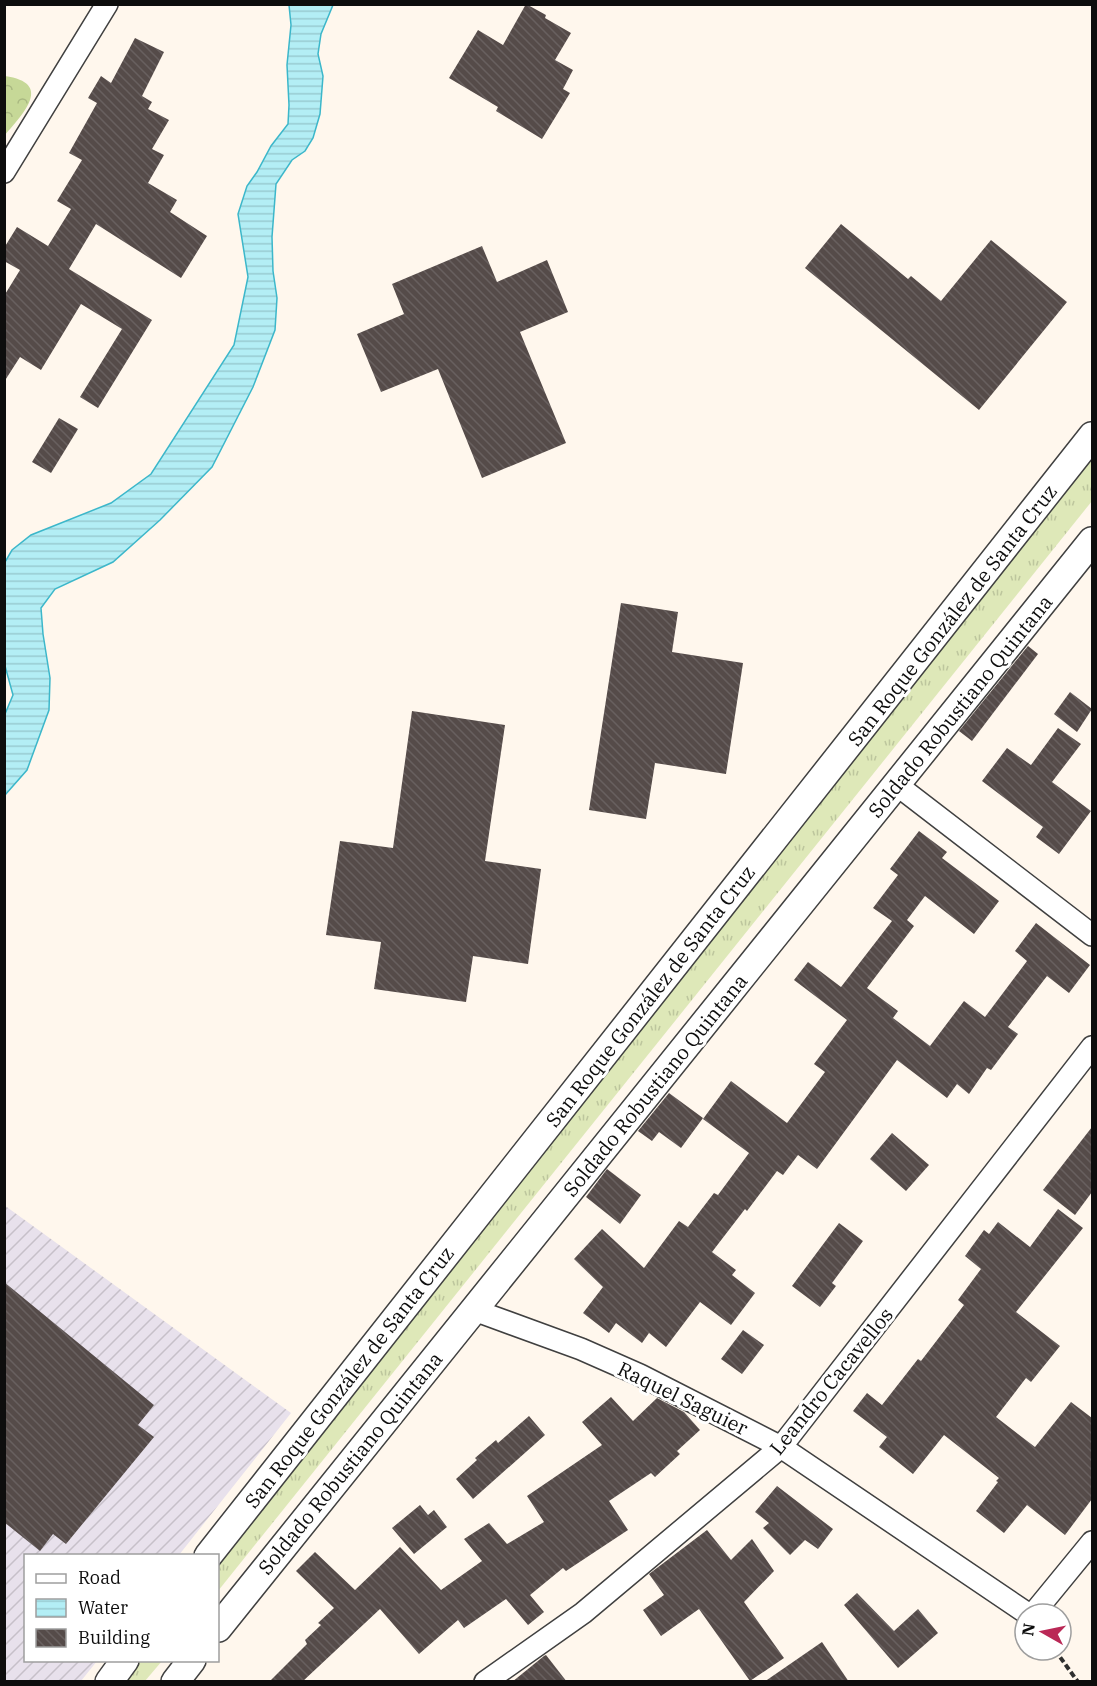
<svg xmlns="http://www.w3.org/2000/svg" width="1097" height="1686" viewBox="0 0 1097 1686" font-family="'IBM Plex Serif',serif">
<defs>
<pattern id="industrial-furrows" width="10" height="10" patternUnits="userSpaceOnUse" patternTransform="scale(1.5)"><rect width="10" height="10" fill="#e8e1ec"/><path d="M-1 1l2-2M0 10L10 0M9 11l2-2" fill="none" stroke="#c6c0c9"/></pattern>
<pattern id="grass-tufts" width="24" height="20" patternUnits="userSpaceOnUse" patternTransform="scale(1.5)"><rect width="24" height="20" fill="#dee8b8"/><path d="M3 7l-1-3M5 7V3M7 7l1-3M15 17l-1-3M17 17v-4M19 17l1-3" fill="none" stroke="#bdc69d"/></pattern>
<pattern id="forest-crowns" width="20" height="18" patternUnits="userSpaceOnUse" patternTransform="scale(1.5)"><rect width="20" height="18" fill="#c6d897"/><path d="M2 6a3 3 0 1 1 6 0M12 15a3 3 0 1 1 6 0" fill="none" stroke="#a9b881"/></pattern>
<pattern id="water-rules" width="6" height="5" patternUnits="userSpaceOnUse" patternTransform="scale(1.5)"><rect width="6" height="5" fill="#b3eef5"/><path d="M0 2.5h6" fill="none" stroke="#99cbd1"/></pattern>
<pattern id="building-back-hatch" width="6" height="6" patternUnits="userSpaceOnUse" patternTransform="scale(1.5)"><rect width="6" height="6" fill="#554b49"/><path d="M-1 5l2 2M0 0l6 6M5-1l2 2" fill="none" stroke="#68605f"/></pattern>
</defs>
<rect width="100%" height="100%" fill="#fff7ed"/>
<polygon fill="url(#industrial-furrows)" points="4,1205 291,1413 179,1555 26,1556 26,1660 97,1661 81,1681 5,1681"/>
<g fill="url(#grass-tufts)">
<polygon points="1092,451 1092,501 218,1591 218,1558"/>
<polygon points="137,1661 162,1661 145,1681 120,1682"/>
</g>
<path fill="url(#forest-crowns)" d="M5,76c48,7 19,37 0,59z"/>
<polygon fill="url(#water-rules)" stroke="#3cb7ca" stroke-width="1.5" points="289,5 333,5 321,34 318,54 323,76 320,114 313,138 305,151 292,160 276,184 272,237 273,271 277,298 275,330 253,387 212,467 160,520 113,562 55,589 41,608 43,634 50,678 49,710 27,770 5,795 5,714 13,695 5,666 5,562 12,550 31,535 111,503 151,474 234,345 248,277 238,214 247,186 257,172 271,146 288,124 289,105 287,65 291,25"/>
<g fill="url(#building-back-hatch)">
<polygon points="526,4 546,15 545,18 571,33 555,60 573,70 563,89 570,93 542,139 496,111 498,107 449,78 478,30 503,45"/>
<polygon points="135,38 164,52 142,96 152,102 148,109 169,120 152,149 164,155 148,183 177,200 170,212 207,236 181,278 96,224 69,269 152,320 98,408 80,397 122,329 81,304 41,370 20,357 4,382 4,296 20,270 4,261 4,248 17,227 48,246 71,209 57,201 82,160 69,153 97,103 88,98 101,76 111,83"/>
<polygon points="841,224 908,279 911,276 941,301 991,240 1067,302 979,410 805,268"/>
<polygon points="482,246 497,282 547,260 568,312 520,332 566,443 482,478 438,369 381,392 357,334 404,314 392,284"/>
<polygon points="59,418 78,429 51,473 32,462"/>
<polygon points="621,603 678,612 672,652 743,663 726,774 655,763 646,819 589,810"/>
<polygon points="1028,646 1038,654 972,741 959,731"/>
<polygon points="1070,692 1092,709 1077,732 1054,714"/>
<polygon points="412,711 505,725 485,861 541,869 528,964 473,956 466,1002 374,989 381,942 326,935 340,841 393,848"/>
<polygon points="1058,728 1081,744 1052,782 1091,811 1059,854 1036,837 1043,827 982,781 1007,748 1031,765"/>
<polygon points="919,831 947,852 942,858 999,901 974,934 925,896 907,920 914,926 867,988 898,1011 893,1018 930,1046 964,1001 985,1017 1027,961 1015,951 1036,923 1090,965 1069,993 1047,976 1008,1027 1018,1034 991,1070 987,1068 969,1094 957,1084 947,1098 897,1060 817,1169 798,1155 783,1175 777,1171 747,1211 745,1209 712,1252 736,1270 732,1275 755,1293 731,1325 700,1302 666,1347 649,1333 642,1343 616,1323 609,1333 583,1313 603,1287 574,1259 602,1229 644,1268 679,1221 688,1227 714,1193 718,1195 749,1153 703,1119 731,1081 787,1123 825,1072 814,1064 847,1020 794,980 808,962 841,987 892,921 873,908 898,875 890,869"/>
<polygon points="669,1093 703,1118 681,1148 659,1132 652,1141 638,1131"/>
<polygon points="1092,1127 1092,1192 1075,1215 1043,1190"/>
<polygon points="892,1133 929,1165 906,1191 870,1159"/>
<polygon points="607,1169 641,1195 620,1224 586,1197"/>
<polygon points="1058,1209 1083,1228 1016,1312 1060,1346 1031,1382 1026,1378 996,1417 1035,1447 1071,1402 1092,1418 1092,1499 1065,1535 1027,1505 1004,1533 976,1511 998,1482 996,1481 999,1478 944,1435 913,1474 879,1447 887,1437 853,1411 867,1393 882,1405 918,1359 921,1361 964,1305 958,1300 981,1269 965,1256 984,1230 989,1234 998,1222 1030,1247"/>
<polygon points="839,1223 863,1241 832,1283 836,1286 820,1307 792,1286"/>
<polygon points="4,1282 154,1405 138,1425 154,1437 66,1544 53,1534 40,1551 4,1522"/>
<polygon points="743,1330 764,1345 742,1374 721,1359"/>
<polygon points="611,1397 633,1421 657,1398 684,1412 700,1430 677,1451 680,1454 655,1477 651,1473 609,1501 628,1530 566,1571 563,1568 530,1595 544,1612 528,1625 506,1599 464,1628 458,1620 419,1654 380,1609 302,1682 269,1682 307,1644 305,1640 321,1625 318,1623 334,1608 296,1571 315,1552 355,1590 400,1547 441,1590 482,1561 464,1539 489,1523 507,1544 544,1522 527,1496 602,1445 582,1422"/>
<polygon points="529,1416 545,1435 473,1499 456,1479 477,1460 475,1458 496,1440 498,1443"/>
<polygon points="777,1486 833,1529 818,1549 805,1540 790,1555 763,1528 769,1523 755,1512"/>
<polygon points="420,1505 428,1515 434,1510 447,1527 414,1554 392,1528"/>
<polygon points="707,1530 731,1560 752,1539 774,1571 744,1602 784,1658 750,1681 699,1609 661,1636 643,1610 664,1595 649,1574"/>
<polygon points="857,1593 894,1631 918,1609 938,1633 898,1668 844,1605"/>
<polygon points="822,1642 849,1682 764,1682"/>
<polygon points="546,1655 567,1682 512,1682 544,1656"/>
</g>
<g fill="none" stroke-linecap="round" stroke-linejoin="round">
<defs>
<g id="minor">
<polyline points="4,172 107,4"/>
<polyline points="897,785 1092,935"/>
<polyline points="474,1310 581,1349 640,1375 781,1447 1028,1614"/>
<polyline points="1033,1614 1092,1542"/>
<polyline points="485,1682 583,1613 781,1447 1092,1047"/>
</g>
<g id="tertiary">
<polyline points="208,1556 1092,436"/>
<polyline points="218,1628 1092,541"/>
<polyline points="109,1682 125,1660"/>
<polyline points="175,1682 192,1660"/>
</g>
</defs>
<use href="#minor" stroke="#404040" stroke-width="24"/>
<use href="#tertiary" stroke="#404040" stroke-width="30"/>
<polyline stroke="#2f2f2f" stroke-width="4" stroke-dasharray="6 3" stroke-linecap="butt" points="1055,1650 1078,1682"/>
<use href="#minor" stroke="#fff" stroke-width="21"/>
<use href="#tertiary" stroke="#fff" stroke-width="27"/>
</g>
<g text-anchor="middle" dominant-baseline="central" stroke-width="6" stroke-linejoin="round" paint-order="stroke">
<g font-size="20" fill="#0d0d0d" stroke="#fff">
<text transform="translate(952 615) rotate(-52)">San Roque González de Santa Cruz</text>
<text transform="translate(960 706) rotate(-51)">Soldado Robustiano Quintana</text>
<text transform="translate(650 996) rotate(-52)">San Roque González de Santa Cruz</text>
<text transform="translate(655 1085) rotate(-51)">Soldado Robustiano Quintana</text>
<text transform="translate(349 1377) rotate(-52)">San Roque González de Santa Cruz</text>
<text transform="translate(831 1381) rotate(-51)">Leandro Cacavellos</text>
<text transform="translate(683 1398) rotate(26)">Raquel Saguier</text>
<text transform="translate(350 1463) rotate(-51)">Soldado Robustiano Quintana</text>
</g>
</g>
<rect width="1097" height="1686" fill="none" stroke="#0d0d0d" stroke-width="12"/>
<rect x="24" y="1554" width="195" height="108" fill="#ffffff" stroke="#9e9e9e" stroke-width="1.5"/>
<rect x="36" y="1574" width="30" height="9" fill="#ffffff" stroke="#9e9e9e" stroke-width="1.5"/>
<text x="78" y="1584" font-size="18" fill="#0d0d0d">Road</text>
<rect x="36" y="1599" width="30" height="18" fill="url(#water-rules)" stroke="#9e9e9e" stroke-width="1.5"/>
<text x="78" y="1614" font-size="18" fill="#0d0d0d">Water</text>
<rect x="36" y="1629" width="30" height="18" fill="url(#building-back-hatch)" stroke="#9e9e9e" stroke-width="1.5"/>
<text x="78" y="1644" font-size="18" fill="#0d0d0d">Building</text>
<g transform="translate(1043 1632) rotate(279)"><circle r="28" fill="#ffffff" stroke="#9e9e9e" stroke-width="1.5"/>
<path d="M0-4.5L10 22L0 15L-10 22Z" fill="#ba2856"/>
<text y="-9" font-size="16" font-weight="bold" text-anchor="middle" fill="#0d0d0d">N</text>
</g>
</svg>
